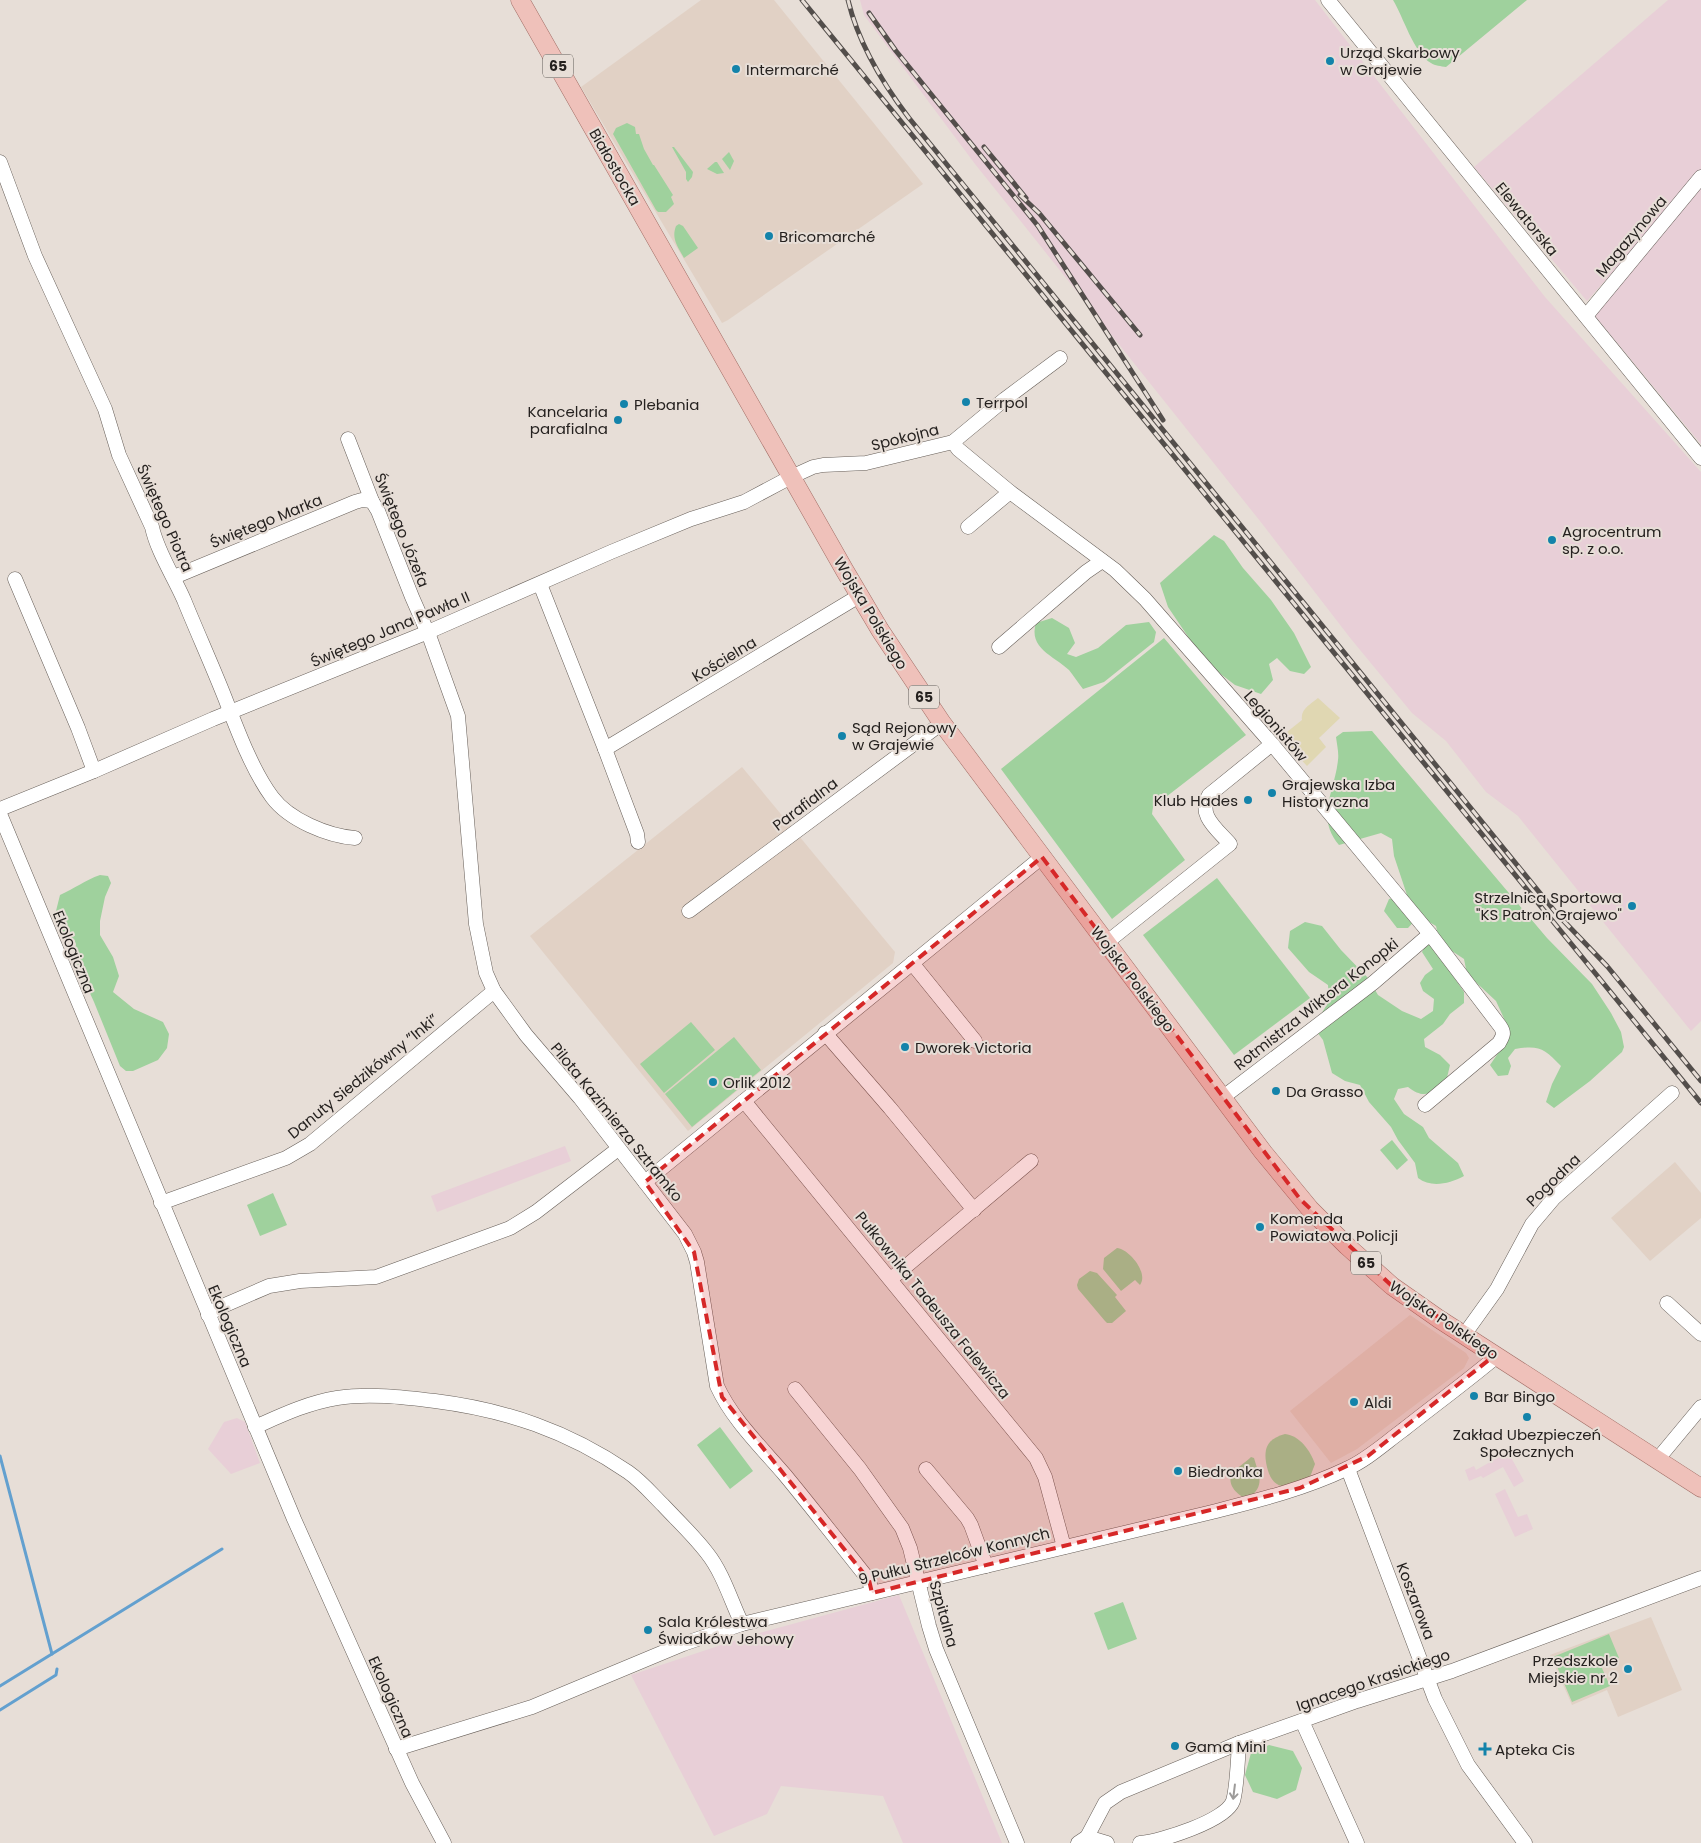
<svg xmlns="http://www.w3.org/2000/svg" width="1701" height="1843" viewBox="0 0 1701 1843" font-family="Poppins,sans-serif">
<rect width="100%" height="100%" fill="#e7ded7"/>
<g fill="#e1d1c5">
<polygon points="701,0 774,0 923,184 728,320 722,323 581,87"/>
<polygon points="742,767 895,952 893,963 688,1131 530,936"/>
<polygon points="1675,1162 1701,1193 1701,1218 1650,1261 1611,1218"/>
<polygon points="1410,1315 1466,1353 1469,1358 1464,1368 1357,1449 1331,1463 1290,1411"/>
<polygon points="1651,1617 1682,1690 1618,1717 1607,1690 1572,1705 1550,1655"/>
</g>
<g fill="#e8cfd7">
<polygon points="860,0 1315,0 1545,297 1701,472 1701,1021 1691,1031 1518,816 1486,792 1446,741 1412,713 1351,639 1260,521 975,164 864,15"/>
<polygon points="1668,0 1701,0 1701,172 1587,301 1474,167"/>
<polygon points="1701,185 1701,444 1595,316"/>
<polygon points="565,1146 571,1161 437,1212 431,1196"/>
<polygon points="237,1418 245,1422 260,1463 231,1474 208,1449 224,1422"/>
<polygon points="1508,1452 1524,1481 1514,1487 1503,1467 1483,1478 1481,1476 1469,1481 1465,1470 1474,1466 1476,1470"/>
<polygon points="1505,1489 1518,1517 1527,1514 1533,1529 1515,1537 1495,1494"/>
<polygon points="899,1595 1002,1843 903,1843 883,1796 781,1786 767,1814 714,1836 631,1675 745,1637"/>
</g>
<g fill="#9fd19d">
<path d="M1393,0h134l-81,67c-5,-1 -11,-1 -15,-4 -17,-9 -28,-47 -38,-63z"/>
<polygon points="627,123 635,127 636,134 639,134 644,149 653,165 654,165 673,195 671,197 674,204 666,212 658,212 656,210 613,134 616,128"/>
<polygon points="672,147 674,147 693,172 692,177 688,182 686,179 686,172"/>
<polygon points="729,152 734,161 730,170 722,159"/>
<polygon points="715,162 717,162 724,173 717,174 707,169"/>
<path d="M679,224l4,2 15,22 -14,10c-6,-11 -13,-19 -8,-32z"/>
<polygon points="1214,535 1224,541 1243,568 1271,600 1294,633 1311,667 1304,674 1290,671 1277,658 1269,664 1273,680 1261,694 1235,685 1218,672 1193,644 1168,607 1160,583"/>
<path d="M1052,618l17,10 6,15 -8,11 9,3 22,-9 28,-23 23,-3 7,10 -2,10 -50,40 -21,7c-5,-6 -9,-13 -14,-19 -15,-14 -41,-22 -33,-47z"/>
<polygon points="1164,638 1246,735 1153,807 1152,814 1185,860 1112,919 1001,769"/>
<path d="M1372,731l175,207 45,46 19,29 10,19 3,15 -2,5 -32,29 -36,27 -8,-6 6,-18 9,-18c-17,-18 -22,-21 -46,-17l-7,9 3,8 -3,9 -10,1 -8,-11 17,-25v-15l-11,-24 -29,-27 -3,-15 -24,-16 -4,-17 -17,-10 -11,12h-11l-13,-17 5,-12 18,-4 -13,-39 -2,-17 -11,-6 -42,12c-24,-28 -4,-54 -1,-85 1,-7 -1,-15 -2,-23l7,-5z"/>
<path d="M100,875l8,1 3,7 -6,14 -5,24v14l13,22 6,19 -6,16 21,17 29,13 6,12 -2,14 -9,12 -25,11h-7l-6,-5 -26,-64 -16,-35 -3,-16 1,-7 -2,-5 -6,-1 -8,-5 -5,-18 5,-20c14,-6 25,-15 40,-20z"/>
<polygon points="1217,878 1310,998 1234,1055 1143,935"/>
<path d="M1305,922l17,4 19,24 27,28 10,17 24,16 19,8 12,-8 1,-12 -11,-8 -3,-8 5,-8 8,-6 -11,-17 5,-9 5,2 32,47v11l-14,11 -7,10 -19,15 1,8 15,8 10,10 -4,17c-15,11 -21,18 -38,5l-10,2 -4,10 10,15 19,13 6,11 29,25 6,13c-15,8 -33,12 -46,2l-3,-15 -17,-23 -7,-13 -22,-25 -9,-17 -15,-4 -13,-8 -9,-33 -6,-8 3,-16 9,-15 -1,-16 -19,-13 -21,-24 2,-17z"/>
<polygon points="691,1022 715,1050 664,1093 640,1064"/>
<polygon points="734,1037 761,1070 692,1127 665,1094"/>
<polygon points="1392,1140 1408,1160 1397,1170 1380,1150"/>
<polygon points="273,1193 287,1225 260,1236 247,1205"/>
<path d="M1117,1248c12,1 32,25 23,37l-5,-5 -14,11 -18,-22 1,-11z"/>
<polygon points="1090,1271 1097,1273 1117,1295 1115,1297 1126,1311 1112,1323 1107,1323 1105,1321 1078,1289 1077,1285 1079,1279"/>
<polygon points="720,1427 753,1471 730,1489 697,1445"/>
<path d="M1285,1434c15,2 25,16 30,30l-5,13 -26,10c-11,-3 -14,-9 -17,-20 -4,-17 -1,-28 18,-33z"/>
<path d="M1251,1457l3,1c5,18 12,27 -6,41 -9,-2 -22,-14 -16,-25 4,-6 14,-12 19,-17z"/>
<polygon points="1123,1602 1137,1639 1108,1650 1094,1613"/>
<polygon points="1609,1634 1619,1658 1601,1666 1610,1686 1572,1702 1553,1657"/>
<polygon points="1269,1745 1293,1751 1302,1768 1296,1790 1277,1799 1253,1792 1245,1775 1251,1753"/>
</g>
<path fill="#e0d7b2" d="M1318,698l22,20 -21,20 7,9 -19,19 -24,-26 -1,-4 20,-16c-2,-11 9,-16 16,-22z"/>
<g fill="none" stroke-linecap="round" stroke-linejoin="round">
<g stroke="#63a0cf" stroke-width="3">
<polyline points="0,1456 52,1654"/>
<polyline points="0,1686 222,1549"/>
<polyline points="0,1710 56,1675 57,1669"/>
</g>
<defs>
<g id="minor">
<polyline points="1328,0 1701,458"/>
<path d="M0,162l35,94 70,153 14,46 33,72c5,24 22,50 32,73 13,32 28,65 41,98 12,31 27,72 47,99 17,23 56,39 83,41"/>
<polyline points="1586,316 1701,177"/>
<path d="M348,439l24,62 6,10 34,86 18,41 28,78 18,208 10,49 8,18 32,44 54,63 105,136 9,18 3,10 20,124c15,33 44,61 68,89 28,34 56,70 84,105l3,13"/>
<path d="M953,442l5,7 52,43 105,78 30,29 127,145 158,190 70,92c5,7 3,10 -1,17l-74,62"/>
<polyline points="968,527 1010,492"/>
<polyline points="174,577 355,502 362,500 372,501"/>
<polyline points="15,579 78,728 94,771"/>
<polyline points="540,584 605,749 637,834 638,842"/>
<polyline points="999,647 1086,572 1102,561"/>
<polyline points="605,749 859,596"/>
<polyline points="0,809 94,771 213,719 428,632 611,552 691,519 744,502 791,477 813,467 823,465 866,463 953,442 1005,399 1060,358"/>
<polyline points="0,814 294,1519 412,1783 444,1843"/>
<polyline points="689,911 942,723"/>
<path d="M1106,943l124,-99c-13,-15 -33,-29 -21,-49l63,-51"/>
<polyline points="912,963 975,1041"/>
<polyline points="825,1033 890,1108 974,1210"/>
<polyline points="1222,1098 1373,983 1430,934"/>
<polyline points="744,1101 1036,1458 1045,1477 1064,1547"/>
<polyline points="645,1182 1042,857"/>
<polyline points="161,1203 286,1158 310,1144 494,991"/>
<polyline points="891,1279 1031,1161"/>
<polyline points="1667,1303 1701,1334"/>
<polyline points="208,1315 218,1308 269,1286 300,1281 376,1277 510,1228 536,1212 618,1149"/>
<polyline points="1464,1335 1497,1289 1532,1224 1554,1198 1672,1093"/>
<polyline points="795,1389 860,1469 902,1528 910,1548 929,1626 936,1649 1017,1843"/>
<path d="M255,1427c27,-12 52,-24 82,-29 32,-5 65,-1 98,3 71,9 133,30 193,71 13,9 24,22 35,33 15,16 31,31 44,48 16,20 24,48 35,71"/>
<polyline points="1657,1460 1701,1407"/>
<polyline points="926,1469 967,1518 971,1525 986,1566"/>
<polyline points="1348,1469 1435,1699 1468,1765 1525,1843"/>
<polyline points="1302,1721 1357,1843"/>
<path d="M396,1749l136,-42 151,-63 59,-20 466,-111c47,-12 94,-23 138,-44 21,-9 39,-26 57,-39 29,-23 59,-45 88,-69l4,-6"/>
<polyline points="1087,1837 1107,1843"/>
<polyline points="1078,1843 1087,1837 1105,1803 1121,1792 1239,1743 1357,1701 1452,1671 1701,1578"/>
<path d="M1140,1843c21,-2 86,-22 93,-42 4,-13 5,-43 6,-58"/>
</g>
<polyline id="major" points="520,0 845,571 880,630 942,723 1263,1152 1310,1209 1347,1246 1392,1286 1439,1319 1701,1488"/>
</defs>
<use href="#minor" stroke="#675f59" stroke-width="15"/>
<use href="#major" stroke="#a26e66" stroke-width="19"/>
<use href="#minor" stroke="#fff" stroke-width="14"/>
<use href="#major" stroke="#efc1ba" stroke-width="18"/>
<defs>
<g id="rail">
<polyline points="802,0 1701,1103"/>
<path d="M848,0c10,42 35,84 61,118l648,796 50,52 94,115"/>
<polyline points="869,13 896,51 1038,226 1163,420"/>
<polyline points="984,147 1026,198"/>
<polyline points="1020,195 1039,213 1140,335"/>
</g>
</defs>
<use href="#rail" stroke="#534e4b" stroke-width="5"/>
<use href="#rail" stroke="#e7ded7" stroke-width="3" stroke-dasharray="9" stroke-linecap="butt"/>
</g>
<defs><path id="oneway-shaft" d="M-6 0H5M1.5-3L5.5 0L1.5 3" fill="none" stroke-width="1.6" stroke-linecap="round" stroke-linejoin="round" transform="scale(1.25)"/></defs>
<use stroke="#9d9b9a" href="#oneway-shaft" transform="translate(1234 1792) rotate(97)"/>
<path fill="#d62828" fill-opacity="0.2" stroke="#d62828" stroke-width="4" stroke-dasharray="10 6" stroke-linejoin="round" d="M1042,857l258,342 92,87 103,69 -127,101 -68,32 -428,105 -3,-13 -147,-183 -28,-145 -49,-70z"/>
<g fill="#1383aa" stroke="#e7ded7" stroke-width="2">
<circle cx="1330" cy="61" r="5"/>
<circle cx="736" cy="69" r="5"/>
<circle cx="769" cy="236" r="5"/>
<circle cx="966" cy="402" r="5"/>
<circle cx="624" cy="404" r="5"/>
<circle cx="618" cy="420" r="5"/>
<circle cx="1552" cy="540" r="5"/>
<circle cx="842" cy="736" r="5"/>
<circle cx="1272" cy="793" r="5"/>
<circle cx="1248" cy="800" r="5"/>
<circle cx="1632" cy="906" r="5"/>
<circle cx="905" cy="1047" r="5"/>
<circle cx="713" cy="1082" r="5"/>
<circle cx="1276" cy="1091" r="5"/>
<circle cx="1260" cy="1227" r="5"/>
<circle cx="1474" cy="1396" r="5"/>
<circle cx="1354" cy="1402" r="5"/>
<circle cx="1527" cy="1417" r="5"/>
<circle cx="1178" cy="1471" r="5"/>
<circle cx="648" cy="1630" r="5"/>
<circle cx="1628" cy="1669" r="5"/>
<circle cx="1175" cy="1746" r="5"/>
<path d="M1482.5 1741.5h5v5h5v5h-5v5h-5v-5h-5v-5h5z"/>
</g>
<g text-anchor="middle" dominant-baseline="central" stroke-width="4" stroke-linejoin="round" paint-order="stroke">
<g fill="#e7ded7" stroke="#5f5a56" stroke-width="1">
<rect x="543" y="54.5" width="30" height="23" rx="4"/>
<rect x="909" y="685.5" width="30" height="23" rx="4"/>
<rect x="1351" y="1251.5" width="30" height="23" rx="4"/>
</g>
<g font-size="14" font-weight="bold" fill="#25211f">
<text x="558" y="66">65</text>
<text x="924" y="697">65</text>
<text x="1366" y="1263">65</text>
</g>
<g font-size="15" fill="#25211f" stroke="#e7ded7" text-anchor="start">
<text x="1340" y="52">Urząd Skarbowy<tspan x="1340" dy="17">w Grajewie</tspan></text>
<text x="746" y="69">Intermarché</text>
<text x="779" y="236">Bricomarché</text>
<text x="976" y="402">Terrpol</text>
<text x="634" y="404">Plebania</text>
<text x="608" y="411" text-anchor="end">Kancelaria<tspan x="608" dy="17">parafialna</tspan></text>
<text x="1562" y="531">Agrocentrum<tspan x="1562" dy="17">sp. z o.o.</tspan></text>
<text x="852" y="727">Sąd Rejonowy<tspan x="852" dy="17">w Grajewie</tspan></text>
<text x="1282" y="784">Grajewska Izba<tspan x="1282" dy="17">Historyczna</tspan></text>
<text x="1238" y="800" text-anchor="end">Klub Hades</text>
<text x="1622" y="897" text-anchor="end">Strzelnica Sportowa<tspan x="1622" dy="17">"KS Patron Grajewo"</tspan></text>
<text x="915" y="1047">Dworek Victoria</text>
<text x="723" y="1082">Orlik 2012</text>
<text x="1286" y="1091">Da Grasso</text>
<text x="1270" y="1218">Komenda<tspan x="1270" dy="17">Powiatowa Policji</tspan></text>
<text x="1484" y="1396">Bar Bingo</text>
<text x="1364" y="1402">Aldi</text>
<text x="1527" y="1434" text-anchor="middle">Zakład Ubezpieczeń<tspan x="1527" dy="17">Społecznych</tspan></text>
<text x="1188" y="1471">Biedronka</text>
<text x="658" y="1621">Sala Królestwa<tspan x="658" dy="17">Świadków Jehowy</tspan></text>
<text x="1618" y="1660" text-anchor="end">Przedszkole<tspan x="1618" dy="17">Miejskie nr 2</tspan></text>
<text x="1185" y="1746">Gama Mini</text>
<text x="1495" y="1749">Apteka Cis</text>
</g>
<g font-size="15" fill="#25211f" stroke="#e7ded7">
<text transform="translate(615 167) rotate(60)">Białostocka</text>
<text transform="translate(1527 219) rotate(51)">Elewatorska</text>
<text transform="translate(1631 236) rotate(-50)">Magazynowa</text>
<text transform="translate(905 437) rotate(-14)">Spokojna</text>
<text transform="translate(165 518) rotate(66)">Świętego Piotra</text>
<text transform="translate(266 521) rotate(-22)">Świętego Marka</text>
<text transform="translate(402 530) rotate(68)">Świętego Józefa</text>
<text transform="translate(871 613) rotate(59)">Wojska Polskiego</text>
<text transform="translate(390 629) rotate(-23)">Świętego Jana Pawła II</text>
<text transform="translate(724 659) rotate(-31)">Kościelna</text>
<text transform="translate(1276 726) rotate(49)">Legionistów</text>
<text transform="translate(805 804) rotate(-37)">Parafialna</text>
<text transform="translate(74 952) rotate(68)">Ekologiczna</text>
<text transform="translate(1133 979) rotate(53)">Wojska Polskiego</text>
<text transform="translate(1316 1004) rotate(-38)">Rotmistrza Wiktora Konopki</text>
<text transform="translate(363 1076) rotate(-39)">Danuty Siedzikówny ”Inki”</text>
<text transform="translate(617 1122) rotate(51)">Pilota Kazimierza Sztramko</text>
<text transform="translate(1553 1180) rotate(-44)">Pogodna</text>
<text transform="translate(933 1305) rotate(51)">Pułkownika Tadeusza Falewicza</text>
<text transform="translate(1444 1320) rotate(34)">Wojska Polskiego</text>
<text transform="translate(230 1326) rotate(67)">Ekologiczna</text>
<text transform="translate(954 1556) rotate(-14)">9 Pułku Strzelców Konnych</text>
<text transform="translate(1416 1601) rotate(69)">Koszarowa</text>
<text transform="translate(944 1614) rotate(74)">Szpitalna</text>
<text transform="translate(1373 1680) rotate(-19)">Ignacego Krasickiego</text>
<text transform="translate(391 1697) rotate(66)">Ekologiczna</text>
</g>
</g>
</svg>
